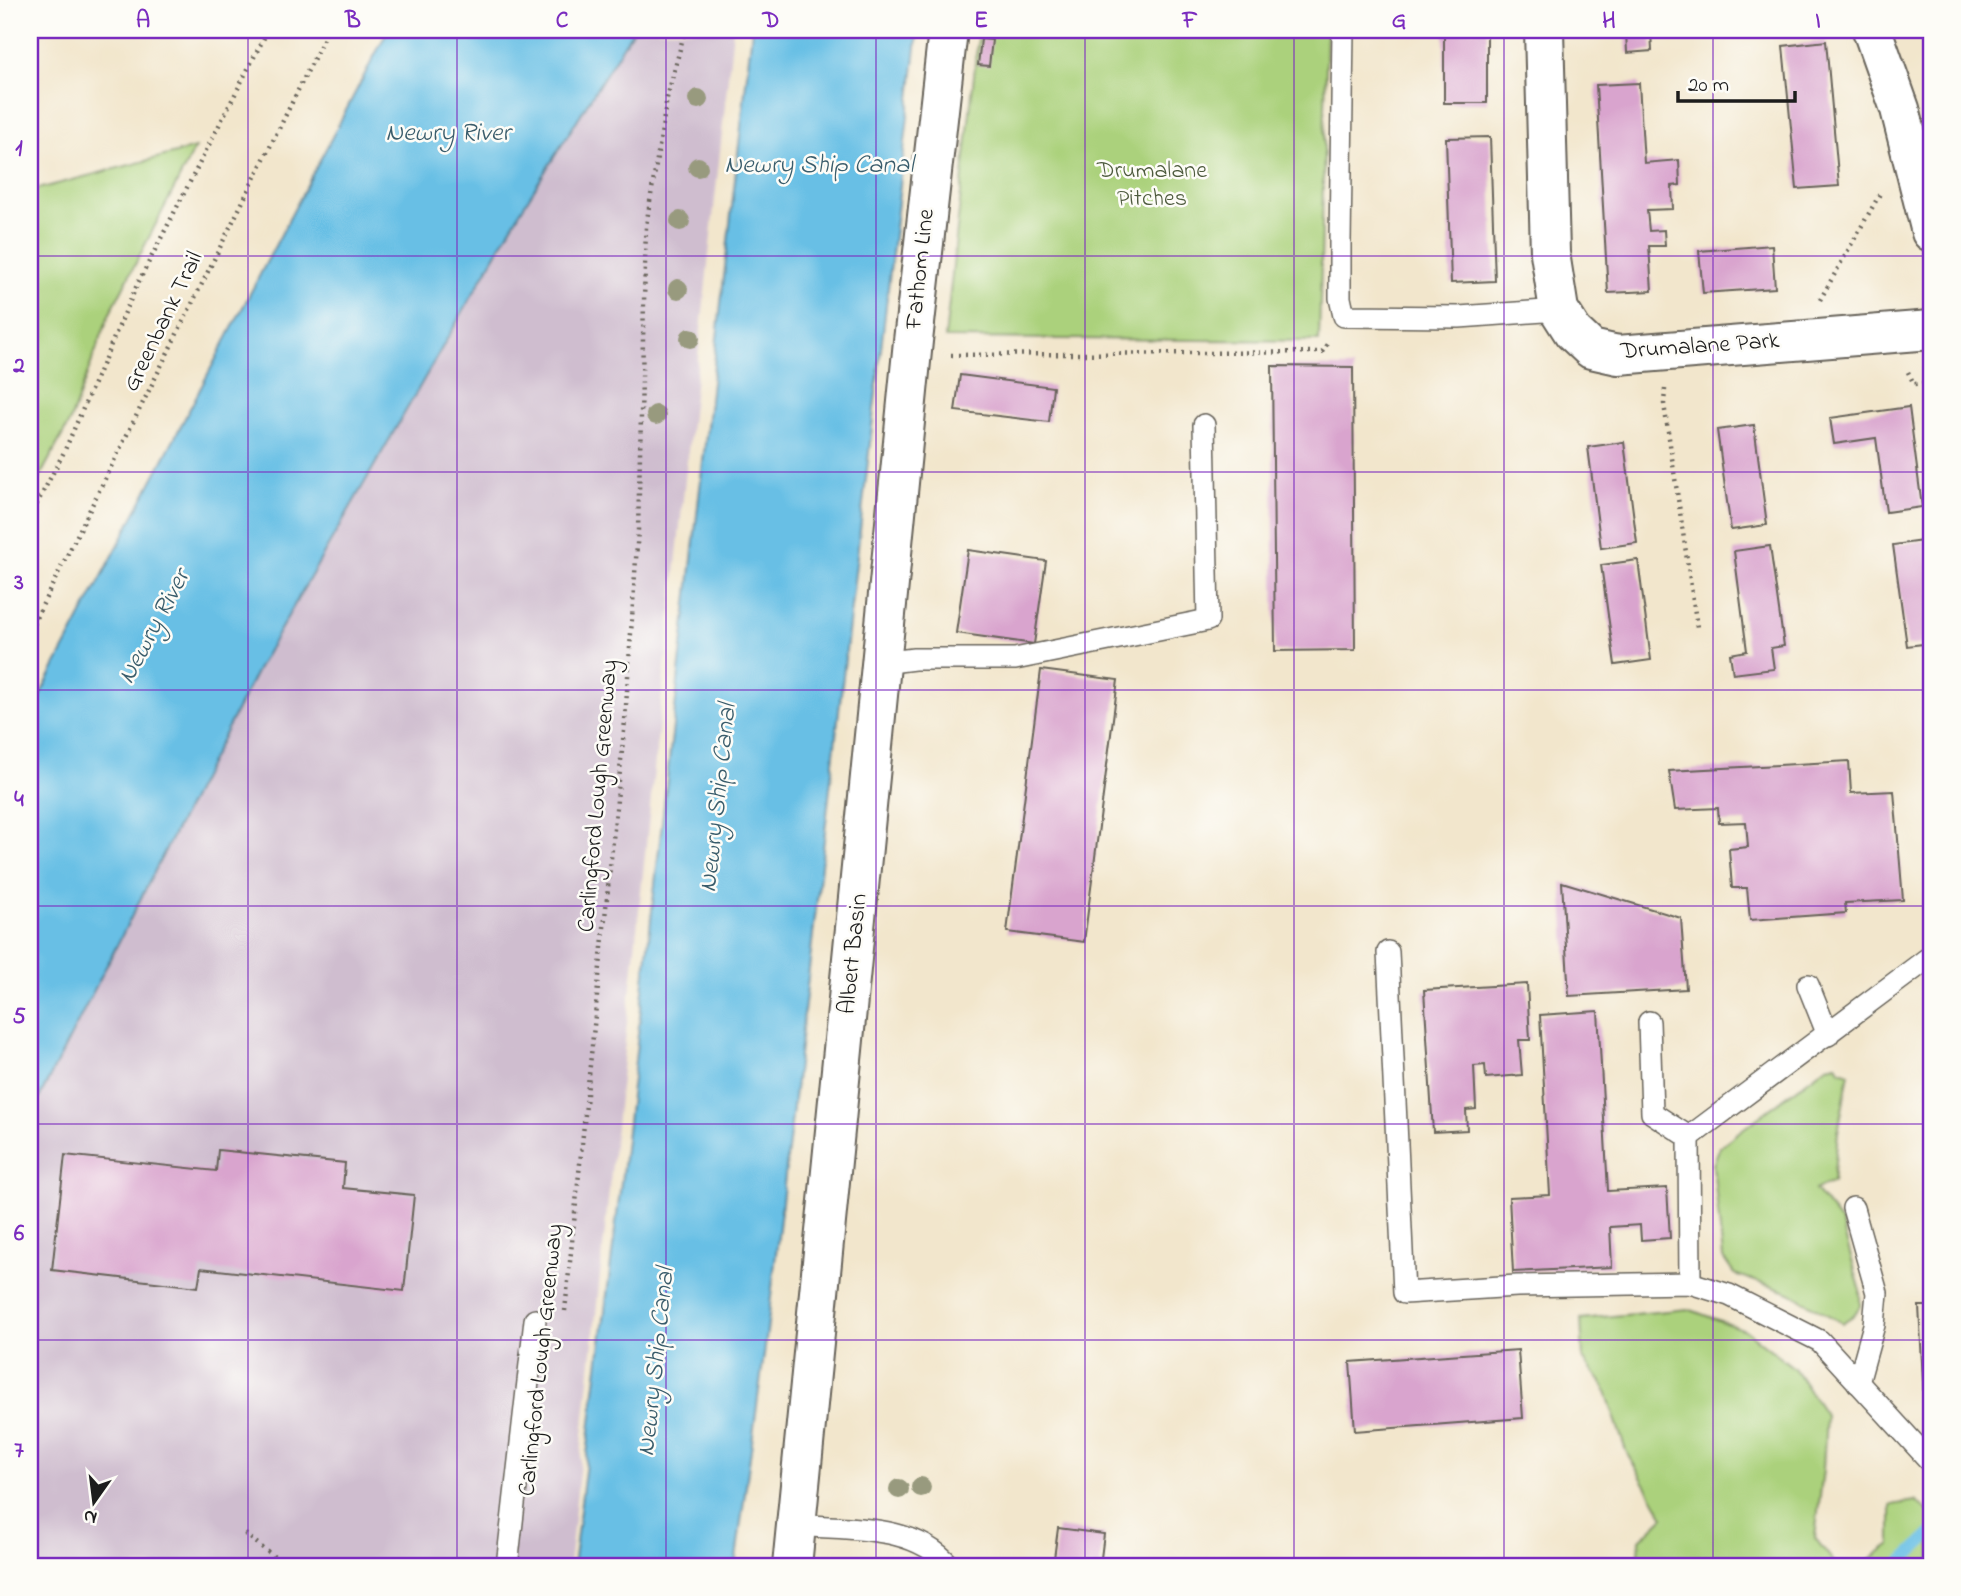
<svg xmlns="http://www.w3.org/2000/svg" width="1961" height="1596" viewBox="0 0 1961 1596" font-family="'Indie Flower',sans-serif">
<rect width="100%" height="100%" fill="#fdfcf7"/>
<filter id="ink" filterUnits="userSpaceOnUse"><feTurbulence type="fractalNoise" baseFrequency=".0143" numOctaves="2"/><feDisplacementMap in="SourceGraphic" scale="14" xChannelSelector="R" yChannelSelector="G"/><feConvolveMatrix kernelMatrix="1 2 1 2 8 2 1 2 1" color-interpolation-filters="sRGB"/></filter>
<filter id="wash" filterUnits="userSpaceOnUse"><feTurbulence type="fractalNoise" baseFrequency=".00686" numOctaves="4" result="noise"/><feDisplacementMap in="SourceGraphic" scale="28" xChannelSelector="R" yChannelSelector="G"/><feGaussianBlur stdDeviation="1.57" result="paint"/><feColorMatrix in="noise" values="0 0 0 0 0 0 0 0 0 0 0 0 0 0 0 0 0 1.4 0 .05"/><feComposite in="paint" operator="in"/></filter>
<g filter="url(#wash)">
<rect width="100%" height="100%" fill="#f2e6cc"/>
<polygon fill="#cfbdcf" points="593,30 733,30 569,1566 30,1566 30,1069"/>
<g fill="#abd17c" stroke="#64764c" stroke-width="2">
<polygon points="979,30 1327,30 1319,341 945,338"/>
<polygon points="195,148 109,315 70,421 30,495 30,191"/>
<polygon points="1837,1064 1840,1070 1849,1073 1838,1132 1833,1182 1815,1190 1841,1222 1860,1288 1860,1306 1854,1315 1842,1323 1790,1293 1734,1274 1723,1258 1713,1165 1720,1146 1827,1066"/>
<polygon points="1688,1309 1745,1330 1794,1368 1826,1416 1823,1470 1815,1538 1837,1566 1638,1566 1640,1540 1664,1517 1626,1451 1604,1386 1583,1359 1581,1319"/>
<polygon points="1915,1501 1931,1513 1931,1566 1860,1566 1891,1544 1891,1505"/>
</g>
<g fill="#68bfe5" stroke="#426e80" stroke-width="2">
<polygon points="388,30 633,30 520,212 257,670 30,1116 30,714"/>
<polygon points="752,30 918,30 766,1340 735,1566 573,1566 622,1175"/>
</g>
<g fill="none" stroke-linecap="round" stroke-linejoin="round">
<polyline stroke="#68bfe5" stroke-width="12" points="1897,1566 1931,1534"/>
</g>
<g id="blocks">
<g fill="#d9a4ce">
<rect x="1444" y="30" width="43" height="73"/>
<polygon points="1626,30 1651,30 1652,51 1627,53"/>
<polygon points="981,39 992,40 989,66 978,65"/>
<polygon points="1826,41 1839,186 1797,189 1783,46"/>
<polygon points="1639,83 1644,163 1679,160 1680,185 1672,186 1673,209 1647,210 1649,231 1664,230 1665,246 1649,246 1652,291 1608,293 1596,85"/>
<polygon points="1490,137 1495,281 1451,283 1446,138"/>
<polygon points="1772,245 1775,288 1703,293 1699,251"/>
<polygon points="1272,366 1353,367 1355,650 1275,651"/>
<polygon points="960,375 1053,387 1049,422 955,411"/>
<polygon points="1909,407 1922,507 1886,512 1876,438 1834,444 1830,418"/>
<polygon points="1754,425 1767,525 1731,530 1717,430"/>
<polygon points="1624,442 1637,543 1601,548 1588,447"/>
<polygon points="1930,540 1931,643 1907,646 1893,545"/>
<polygon points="1770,546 1784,646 1771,648 1774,669 1733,674 1730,654 1747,651 1734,551"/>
<polygon points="968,550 1046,561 1034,644 956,633"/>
<polygon points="1638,560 1651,660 1615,665 1601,565"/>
<polygon points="1041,670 1118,680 1084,942 1007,932"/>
<polygon points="1849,761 1851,793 1894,791 1903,900 1845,903 1846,913 1750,920 1747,888 1732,888 1729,849 1748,847 1746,822 1719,823 1718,808 1675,810 1669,771"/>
<polygon points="1562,882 1681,918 1686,989 1569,996"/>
<polygon points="1527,984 1530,1040 1519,1040 1522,1075 1486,1078 1485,1065 1474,1066 1476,1109 1466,1110 1467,1130 1433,1132 1424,990"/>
<polygon points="1598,1011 1608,1191 1667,1188 1670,1238 1641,1240 1640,1225 1610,1227 1612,1267 1513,1272 1509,1197 1550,1195 1540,1015"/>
<polygon points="218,1150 345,1163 343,1188 414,1195 404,1291 201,1268 198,1287 52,1270 65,1155 216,1171"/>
<polygon points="1919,1306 1931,1306 1931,1419 1925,1420"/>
<polygon points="1518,1350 1523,1418 1355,1431 1350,1362"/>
<polygon points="1058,1528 1104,1534 1100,1566 1053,1566"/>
</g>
</g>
</g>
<g filter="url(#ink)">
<use href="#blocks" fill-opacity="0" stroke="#67635a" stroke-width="2"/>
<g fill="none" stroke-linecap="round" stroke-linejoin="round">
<defs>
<g id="service">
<polyline points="1343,30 1340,242 1340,298 1344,316 1459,317 1559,310"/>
<polyline points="882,663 914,659 1015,659 1208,620 1204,425"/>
<polyline points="1388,952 1404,1293 1517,1286 1690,1283 1729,1295 1820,1341 1931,1462"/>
<polyline points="1808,985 1828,1035"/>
<polyline points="1649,1022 1652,1113 1689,1137 1690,1283"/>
<polyline points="1689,1137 1931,956"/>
<polyline points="1853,1208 1877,1293 1874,1325 1858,1383"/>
<path d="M797,1525c52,5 116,-2 153,41"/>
<polyline points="507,1566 535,1320"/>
</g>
<g id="minor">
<polyline points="1544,30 1550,253 1559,310 1573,332 1591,349 1618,355 1931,330"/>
<polyline points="1872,30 1900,109 1931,232"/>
<polyline points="792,1566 913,341 948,30"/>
</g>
</defs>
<use href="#service" stroke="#67635a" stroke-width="24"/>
<use href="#minor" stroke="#67635a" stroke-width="42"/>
<g stroke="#67635a" stroke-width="4.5" stroke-dasharray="2 5" stroke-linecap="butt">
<polyline points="1820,300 1881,192"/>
<polyline points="951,355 1322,352 1329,341"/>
<polyline points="1908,372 1914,384 1931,382"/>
<polyline points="1665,389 1664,404 1697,627"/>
<polyline points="30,517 64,452 137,285 268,30"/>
<polyline points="30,630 328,30"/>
<polyline points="565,1311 625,721 638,530 646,226 667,98 685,30"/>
<polyline points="245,1534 286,1566"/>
</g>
<use href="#service" stroke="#fff" stroke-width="21"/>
<use href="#minor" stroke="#fff" stroke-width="38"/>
</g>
<g fill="#989a7e">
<circle cx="698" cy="99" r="10"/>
<circle cx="698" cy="167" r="10"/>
<circle cx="680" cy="221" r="10"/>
<circle cx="678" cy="289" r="10"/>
<circle cx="690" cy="338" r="10"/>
<circle cx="656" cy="415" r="10"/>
<circle cx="921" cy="1487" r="10"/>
<circle cx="899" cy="1489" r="10"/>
</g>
</g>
<path fill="none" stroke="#7b2cbf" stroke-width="2" stroke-opacity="0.55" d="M248,30v1536M457,30v1536M666,30v1536M876,30v1536M1085,30v1536M1294,30v1536M1504,30v1536M1713,30v1536M30,256h1901M30,472h1901M30,690h1901M30,906h1901M30,1124h1901M30,1340h1901"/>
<g text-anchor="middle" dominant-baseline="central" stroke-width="5" stroke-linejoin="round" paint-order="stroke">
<g font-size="24" fill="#4e5b3e" stroke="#fdfcf7">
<text x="1152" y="171">Drumalane<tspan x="1152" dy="28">Pitches</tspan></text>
</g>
<g font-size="24" fill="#1c1c1c" stroke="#fdfcf7">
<text transform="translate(921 269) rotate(-84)">Fathom Line</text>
<text transform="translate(164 322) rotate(-64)">Greenbank Trail</text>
<text transform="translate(1700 347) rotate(-4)">Drumalane Park</text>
<text transform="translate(599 796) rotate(-85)">Carlingford Lough Greenway</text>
<text transform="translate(854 954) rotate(-84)">Albert Basin</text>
<text transform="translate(542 1360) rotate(-84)">Carlingford Lough Greenway</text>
</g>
<g font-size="26" font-style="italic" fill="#3a5d6c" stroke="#fdfcf7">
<text x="448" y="134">Newry River</text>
<text x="819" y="166">Newry Ship Canal</text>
<text transform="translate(155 627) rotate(-62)">Newry River</text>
<text transform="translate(719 798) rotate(-84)">Newry Ship Canal</text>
<text transform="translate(657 1362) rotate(-84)">Newry Ship Canal</text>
</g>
</g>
<rect width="1961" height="1596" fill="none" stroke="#fdfcf7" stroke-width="77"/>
<g transform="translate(94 1502) rotate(194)" stroke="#fdfcf7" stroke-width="5" paint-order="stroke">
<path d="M0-5L12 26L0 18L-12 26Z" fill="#1c1c1c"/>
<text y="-10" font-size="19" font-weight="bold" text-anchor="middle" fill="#1c1c1c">N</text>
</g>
<path d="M1678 91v10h117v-10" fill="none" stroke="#1c1c1c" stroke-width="3.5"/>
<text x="1688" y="91" font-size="21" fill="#1c1c1c" stroke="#fdfcf7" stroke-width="5" paint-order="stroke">20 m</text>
<rect x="38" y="38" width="1885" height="1520" fill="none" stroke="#7b2cbf" stroke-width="2.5"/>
<g font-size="23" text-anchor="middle" font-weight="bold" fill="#7b2cbf">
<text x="143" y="27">A</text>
<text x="353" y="27">B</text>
<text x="562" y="27">C</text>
<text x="771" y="27">D</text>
<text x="981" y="27">E</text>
<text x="1190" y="27">F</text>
<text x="1399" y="27">G</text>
<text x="1609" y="27">H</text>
<text x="1818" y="27">I</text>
<text x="19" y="155">1</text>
<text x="19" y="372">2</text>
<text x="19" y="589">3</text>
<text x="19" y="806">4</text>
<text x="19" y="1023">5</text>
<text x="19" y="1240">6</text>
<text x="19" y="1457">7</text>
</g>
</svg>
